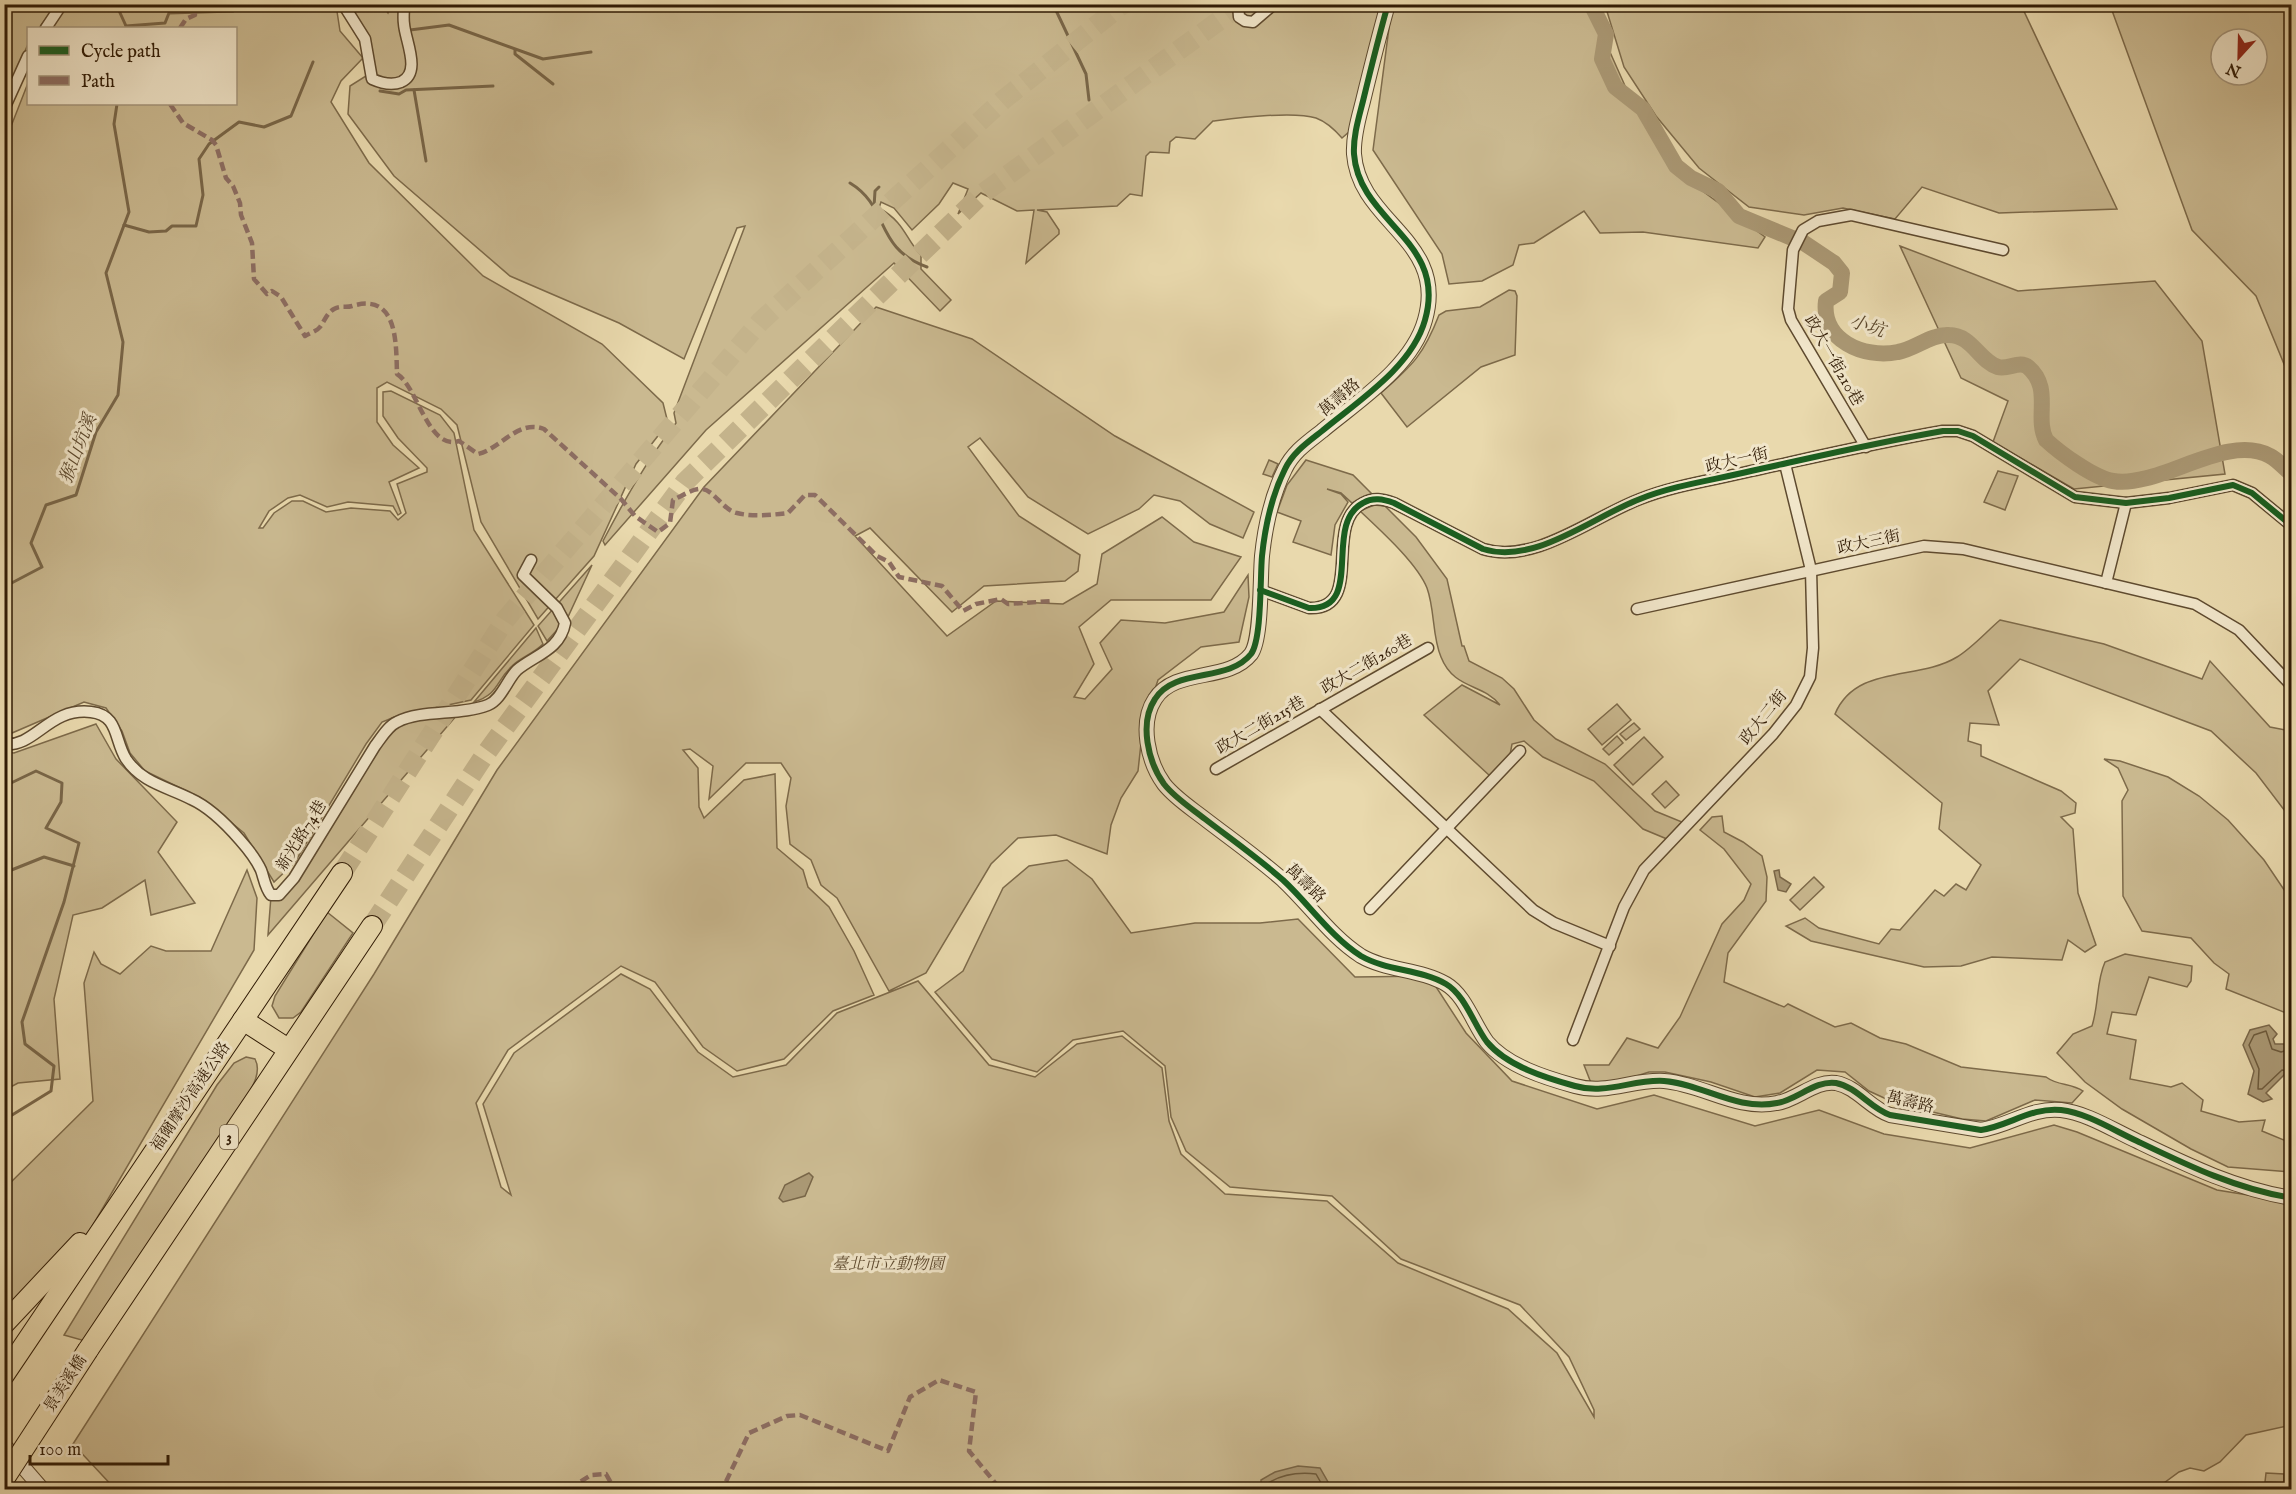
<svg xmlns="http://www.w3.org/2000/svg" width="2296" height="1494" viewBox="0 0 2296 1494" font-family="'IM FELL English','Noto Serif TC',serif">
<rect width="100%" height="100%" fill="#e9d9ad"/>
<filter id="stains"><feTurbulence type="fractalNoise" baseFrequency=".00333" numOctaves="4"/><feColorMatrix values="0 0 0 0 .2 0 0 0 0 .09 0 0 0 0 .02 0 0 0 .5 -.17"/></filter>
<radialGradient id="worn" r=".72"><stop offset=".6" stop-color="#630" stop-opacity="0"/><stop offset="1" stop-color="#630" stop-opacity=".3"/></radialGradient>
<g fill="#cab990" stroke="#7d6a4a" stroke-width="1.5" fill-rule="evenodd">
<path d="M392,4l991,1 -33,126 -8,7c-7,-8 -15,-16 -26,-20 -23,-7 -78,0 -103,3l-18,18 -19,-2 -6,5 -1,11 -19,-1 -4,4 -4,40 -12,-2 -13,12 -80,4 10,2 12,18v4l-33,29 8,-53 -17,1 -36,-18 -23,21 10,-25 -15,-6 -14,21 -27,26 -18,-22 -13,-6 -2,6c27,15 26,31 42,47v14l30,31 -11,11 -46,-48 -188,167 -101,115 -2,-4c22,-42 44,-81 73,-118l-2,-10 71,-187 -8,2 -53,131 -65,-36 -109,-47 -116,-100 -46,-62 2,-28 24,-15 -27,-66h36l5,8z"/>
<polygon points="5,5 56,5 39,28 28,28 28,44 5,98"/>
<polygon points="60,5 336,5 340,31 363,58 341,81 331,102 369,163 483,276 602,344 663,403 668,423 636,464 594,556 538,619 481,522 457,425 441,409 387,382 377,388 377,422 393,445 419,468 389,482 401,513 398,515 393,506 348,502 327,507 300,495 288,498 269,511 259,528 263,528 274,513 292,501 303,501 326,512 351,508 390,511 398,520 406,513 397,484 427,472 427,468 398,438 383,416 383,392 391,391 440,415 454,433 474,530 534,625 471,700 397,716 382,722 366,744 295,862 274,882 244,833 201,798 145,771 130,753 122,731 106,708 84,702 5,736 5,136 10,129 28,83 28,104 236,104 236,28 51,28"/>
<polygon points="1392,5 1589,5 1634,106 1678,173 1765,237 1758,248 1643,232 1600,233 1584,211 1534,243 1519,245 1513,265 1482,281 1449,284 1442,254 1373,150"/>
<polygon points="1605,5 2021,5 2117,209 1999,213 1922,187 1895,219 1843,208 1804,215 1749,207 1699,168 1656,116 1624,67"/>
<path d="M2110,5h181v376l-35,-85 -64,-66zM2221,39h36v36h-36z"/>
<polygon points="1900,246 2018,291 2155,281 2202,341 2225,474 2074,489 1993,442 2008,401 1961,378"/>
<path d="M1509,290l6,1 2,5 -2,59 -34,12 -74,60 -26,-34c32,-28 43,-39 58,-78l7,-4 34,-4z"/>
<polygon points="876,307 972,339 1115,436 1254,512 1243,538 1210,524 1180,501 1154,495 1139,509 1088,534 1028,497 980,438 968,447 1019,516 1080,555 1078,571 1065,581 984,586 952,612 870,528 855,536 947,636 996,601 1063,604 1097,584 1102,554 1162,517 1194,542 1241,557 1211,600 1111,600 1079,627 1094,664 1074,697 1085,699 1112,669 1100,643 1121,620 1165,623 1224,612 1248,575 1249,597 1239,642 1201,647 1158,680 1143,725 1138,771 1121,798 1111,825 1107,854 1056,835 1018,838 991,864 926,973 889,991 837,898 821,885 811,860 790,844 786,806 791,778 781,763 746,763 709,799 713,766 690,749 683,750 698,768 699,807 704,818 744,780 775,774 777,848 803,870 808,887 829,907 854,951 874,995 833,1011 784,1059 737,1071 703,1047 655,982 621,966 508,1050 476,1103 501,1187 511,1195 483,1104 514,1053 621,974 650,989 698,1052 733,1077 786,1065 837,1013 918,981 989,1065 1035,1077 1077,1044 1122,1036 1162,1068 1169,1121 1181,1154 1225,1194 1327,1201 1398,1263 1508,1309 1557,1353 1594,1417 1594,1410 1569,1357 1520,1305 1401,1259 1332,1196 1230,1187 1186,1151 1171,1117 1165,1066 1123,1031 1073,1040 1037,1072 992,1059 935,992 963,971 1003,888 1029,866 1067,860 1092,879 1131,933 1195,923 1260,923 1298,919 1355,977 1429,976 1466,1033 1512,1081 1597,1109 1654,1095 1755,1126 1819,1110 1884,1134 1970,1148 2054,1125 2077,1132 2217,1190 2291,1202 2291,1425 2246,1435 2220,1462 2204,1471 2190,1468 2179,1472 2164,1483 2162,1489 116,1490 73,1444 374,974 497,770 704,487"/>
<polygon points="1269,460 1278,464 1272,477 1263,474"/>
<polygon points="1306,460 1353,475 1372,494 1352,503 1341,493 1327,489 1341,494 1348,502 1335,525 1331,555 1293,542 1301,521 1277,512 1287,485"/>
<polygon points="1998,471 2018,476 2005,510 1984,502"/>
<path d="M1374,505l11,1 31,31 31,42 15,67h2l5,15 33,17 12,11 20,31 22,19 49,25 50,47 27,11 -15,17 -24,-10 -49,-48 -51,-24 -19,-16 -12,3 -2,11 -20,21 -66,-61 38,-30 38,20c-17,-22 -46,-15 -59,-48 -9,-21 -6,-47 -14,-69 -10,-25 -47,-58 -67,-77z"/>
<polygon points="592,565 567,619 547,641 538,626"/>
<path d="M2000,620l104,24 98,35 8,-18 60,66 21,4v88l-35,-46 -45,-42 -191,-72 -32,32 11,34 -29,-2 -2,18 13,4v11l80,35 15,12 -1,10 -14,4 12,12 5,64 18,52 -11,7 -17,-12 -6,20 -70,-3 -31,9 -37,1 -113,-26 -25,-15 19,-8 14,10 60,16 12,-15 9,1 35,-40 9,6 12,-12 10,6 15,-25 -42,-36 3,-26 -107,-89c21,-50 83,-33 122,-57 15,-9 29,-25 43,-37z"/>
<path d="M536,628l7,16c-10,10 -22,13 -31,22 -17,16 -13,28 -38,36z"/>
<polygon points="1617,704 1631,720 1602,745 1588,729"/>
<polygon points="463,708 268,935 271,896 298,872 387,727"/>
<polygon points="1634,723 1640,729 1626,740 1620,734"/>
<polygon points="96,724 116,759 177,822 158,852 195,903 151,915 145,880 102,908 73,915 54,999 60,1079 18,1083 5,1090 5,752 14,753"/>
<polygon points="1617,736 1623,743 1609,755 1603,749"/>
<polygon points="1644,737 1663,757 1633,785 1614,765"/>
<polygon points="2104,759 2120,761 2168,777 2199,796 2228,820 2264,860 2291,900 2291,1015 2226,989 2229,974 2214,963 2191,938 2142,931 2123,896 2122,801 2128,790 2118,768"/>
<polygon points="1666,781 1679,795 1665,808 1652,794"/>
<path d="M1722,816l2,16 19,10 19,14 5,21 -1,24 -38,52 -4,29 60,25 4,-3 47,23 16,-4 29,15 26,6 55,23 85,10c12,9 25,6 37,14l-11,12 -37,-3 -49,21 -24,-2 -67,-16 -26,-12 -24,-19 -28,-2 -37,23 -25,4 -44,-15 -46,-10h-16l-22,7 -36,4 -7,-18h25l18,-27 31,10 22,-31 42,-93 22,-24 7,-16 -27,-35 -24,-19 12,-13z"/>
<polygon points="247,870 257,898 254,950 90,1230 5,1329 5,1188 93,1101 84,983 94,952 101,964 120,974 151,946 166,951 211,951"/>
<polygon points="1814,877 1824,887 1800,910 1790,900"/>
<polygon points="327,912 353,933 301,1012 293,1018 279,1018 272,1006 275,996"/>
<path d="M2125,954l67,12 -1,15 -4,6 -38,-10 -13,38 -24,-3 -5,22 29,6 -6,39 41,8 11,-4 21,17 -2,11 38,11 26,-2 -3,11 29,12v29l-63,-5 -37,-18 -69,-40 -37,-27 -28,-29 16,-19 19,-8c7,-22 4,-44 13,-64z"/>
<path d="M246,1057l9,2c8,15 -6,33 -13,46l-157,236 -21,-6 153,-250 17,-22z"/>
<polygon points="2266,1473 2284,1474 2284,1483 2265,1482"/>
</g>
<g fill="#aa9874" stroke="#796648" stroke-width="1.5">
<polygon points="1779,870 1780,877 1791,884 1786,892 1778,890 1774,871"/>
<polygon points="2269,1025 2277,1034 2273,1039 2275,1044 2291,1044 2291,1080 2285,1074 2266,1093 2272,1099 2263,1102 2248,1094 2254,1071 2243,1045 2250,1030"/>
<polygon points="809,1173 813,1177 805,1196 783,1202 779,1198 785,1185"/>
<polygon points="1298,1466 1320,1468 1332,1489 1261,1489 1261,1480 1275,1472"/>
</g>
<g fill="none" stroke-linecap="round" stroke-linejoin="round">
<g stroke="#6d5a3c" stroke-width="1.5">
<polyline points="2292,1049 2281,1052 2272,1049 2266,1031 2254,1035 2249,1045 2259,1069 2258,1089 2262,1089 2282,1070 2292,1072"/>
<path d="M1267,1490l1,-7c15,-9 31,-11 48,-9l9,16"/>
</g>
<g stroke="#796648" stroke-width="3">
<polyline points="116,4 126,26"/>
<polyline points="1053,4 1086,74 1089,100"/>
<polyline points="126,26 165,23 169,13 233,11 241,4"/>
<polyline points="410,30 449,25 543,59 591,52"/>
<polyline points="515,50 515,54 553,84"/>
<polyline points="414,90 426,161"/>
<polyline points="380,91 399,94 406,90 493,86"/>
<path d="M850,183c40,24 24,65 77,84"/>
<polyline points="874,207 875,191 879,187"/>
<polyline points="124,225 149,232 166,231 172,226 196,226 203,195 199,159 209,144 239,122 264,127 291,116 313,62"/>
<polyline points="4,587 42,567 31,543 46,505 76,495 96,432 118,395 123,342 106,273 129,212 114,124 117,104"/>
<polyline points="4,780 11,783 36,771 62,783 61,802 46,828 79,843 64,902 22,1022 25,1044 54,1066 51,1091 4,1120"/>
<polyline points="4,873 44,857 74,866"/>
</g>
<path stroke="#aa9874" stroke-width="16" d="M1591,4l15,30 -4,25 13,28 28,22 33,57 15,12 27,13 21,25 65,27 30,20 8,10 -2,19 -14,9c-5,39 37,58 72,51 17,-3 33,-18 51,-17 23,0 30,26 49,32 10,3 22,-7 30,0 25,21 6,50 18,73 14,13 48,38 67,41 46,8 113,-49 157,-25 8,4 15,13 22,18"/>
<g stroke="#c4b38b" stroke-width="20" stroke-dasharray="20 10" stroke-linecap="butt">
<polyline points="342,873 505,620 760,322 1003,100 1123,4"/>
<polyline points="372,926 484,756 685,482 982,194 1242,4"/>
</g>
<defs>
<g id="minor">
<path d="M343,4l22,35 7,40c9,4 19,7 29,3 21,-9 4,-42 3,-58 -1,-6 0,-13 0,-20"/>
<polyline points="1238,4 1239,17 1245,21 1253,22 1274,4"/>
<polyline points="46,28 62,4"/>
<polyline points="4,109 28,56"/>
<polyline points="1866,447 1791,320 1788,309 1793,250 1803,230 1818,221 1851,215 2003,250"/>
<polyline points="2106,583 2126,503"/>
<path d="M1260,590l49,18c57,2 13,-84 54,-105 10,-6 20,-4 31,0l89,46c52,16 109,-32 157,-50 35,-14 74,-19 111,-28 64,-14 128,-29 192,-40h15l15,5 102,61 51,6 43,-5 64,-13 19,8 40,33"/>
<polyline points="1637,609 1924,546 1963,549 2195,604 2239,630 2292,686"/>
<polyline points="1320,709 1533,910 1554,923 1610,946"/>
<path d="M4,744c31,4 45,-37 87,-32 28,3 23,28 35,47 16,24 42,28 65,40 18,8 36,26 49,41 8,9 16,19 21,30 3,8 4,18 10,25h8l15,-17 81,-132c6,-8 13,-20 22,-24 25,-13 63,-6 91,-17 13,-5 19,-25 29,-35 18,-15 43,-20 48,-47l-8,-15 -34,-33 8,-15"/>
<polyline points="1216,769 1428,648"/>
<polyline points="1370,909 1520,751"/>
<polyline points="1573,1040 1624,907 1644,870 1773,734 1796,705 1810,677 1813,648 1811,570 1785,464"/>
</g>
<g id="tertiary">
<path d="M1388,4c-9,32 -17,64 -25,97 -4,16 -10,35 -9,53 5,69 94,86 71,166 -13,47 -67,81 -103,111 -14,11 -29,21 -37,38 -13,26 -20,58 -23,87 -2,21 0,83 -11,98 -23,29 -76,13 -96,45 -16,24 -7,63 9,85 11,14 27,24 41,35 26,20 53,39 78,61 26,24 48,57 78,76 26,15 59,13 85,28 19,11 28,41 41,58 20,24 59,36 88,44 31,9 58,-7 89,-5 39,3 72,30 113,22 20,-3 38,-23 59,-20 21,4 34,25 54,32l91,15c28,-4 50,-23 80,-20 26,3 52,20 76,31 50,24 99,48 155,57"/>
<polyline points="4,1445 43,1490"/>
</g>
<g id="motorway">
<polyline points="243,1020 288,1049"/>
<polyline points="4,1324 80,1243"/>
<polyline points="88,1350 372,926"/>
<polyline points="4,1375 342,873"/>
</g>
</defs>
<use href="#minor" stroke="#5e4a2f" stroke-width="13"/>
<use href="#tertiary" stroke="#5e4a2f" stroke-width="16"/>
<use href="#motorway" stroke="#301b05" stroke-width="22"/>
<use href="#minor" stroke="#f1e6ca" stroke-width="10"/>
<use href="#tertiary" stroke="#f1e6ca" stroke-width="14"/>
<use href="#motorway" stroke="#e9d9ad" stroke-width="20"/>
<defs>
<polyline id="motorway-bridge" points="4,1479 88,1350"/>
</defs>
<use href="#motorway-bridge" stroke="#301b05" stroke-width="22" stroke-linecap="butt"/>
<use href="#motorway-bridge" stroke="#e9d9ad" stroke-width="20"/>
<g stroke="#8d6e63" stroke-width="4.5" stroke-dasharray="9 4.5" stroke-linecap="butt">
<polyline points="180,28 186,19 195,15 194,7 189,4"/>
<path d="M170,104l13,19 29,17 4,5 10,33 7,8 7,17 1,12 11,28 2,36 13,15 5,-3 9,6 24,39c5,-3 12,-5 15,-9 5,-7 7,-14 14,-18 7,-4 12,-1 18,-3 46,-14 44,37 45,68 21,13 31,77 62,67l19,13c24,-6 40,-35 66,-25l77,70 14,17 23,16 12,-9 3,-23c7,-3 17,-10 26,-11 14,-2 23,21 38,24 16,4 34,2 51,0l17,-18h10l62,61 12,6 10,15 43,9 21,25 13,-7 25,-5 7,5 45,-3"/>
<polyline points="572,1490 572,1487 591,1475 606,1474 615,1490"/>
<polyline points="717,1490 723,1488 749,1433 787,1416 800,1415 888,1451 910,1397 939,1380 976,1392 969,1451 1001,1490"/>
</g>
<defs>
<g id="cycleway">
<path d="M1388,4c-9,32 -17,64 -25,97 -4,16 -10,35 -9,53 5,69 94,86 71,166 -13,47 -67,81 -103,111 -14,11 -29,21 -37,38 -13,26 -20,58 -23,87 -2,21 0,83 -11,98 -23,29 -76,13 -96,45 -16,24 -7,63 9,85 11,14 27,24 41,35 26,20 53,39 78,61 26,24 48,57 78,76 26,15 59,13 85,28 19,11 28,41 41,58 20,24 59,36 88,44 31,9 58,-7 89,-5 39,3 72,30 113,22 20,-3 38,-23 59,-20 21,4 34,25 54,32l91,15c28,-4 50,-23 80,-20 26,3 52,20 76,31 50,24 99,48 155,57"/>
<path d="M1260,590l49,18c57,2 13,-84 54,-105 10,-6 20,-4 31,0l89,46c52,16 109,-32 157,-50 35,-14 74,-19 111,-28 64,-14 128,-29 192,-40h15l15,5 102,61 51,6 43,-5 64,-13 19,8 40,33"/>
</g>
</defs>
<use href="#cycleway" stroke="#f1e6ca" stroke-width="10"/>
<use href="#cycleway" stroke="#1b5e20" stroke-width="6"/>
</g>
<g text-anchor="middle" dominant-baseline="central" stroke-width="6" stroke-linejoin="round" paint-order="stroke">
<rect fill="#f1e6ca" stroke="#6a5840" stroke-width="1.5" x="220" y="1125" width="18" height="24" rx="4.5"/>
<g font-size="15" font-weight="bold" fill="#301b05">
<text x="229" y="1137">3</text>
</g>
<g font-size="16" fill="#301b05" stroke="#f1e6ca">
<text transform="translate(1833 361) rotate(60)">政大一街210巷</text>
<text transform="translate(1340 398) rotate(-41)">萬壽路</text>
<text transform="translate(1737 461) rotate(-13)">政大一街</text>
<text transform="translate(1869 543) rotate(-12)">政大三街</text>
<text transform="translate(1367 665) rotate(-30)">政大二街260巷</text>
<text transform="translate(1764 718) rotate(-51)">政大二街</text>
<text transform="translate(1261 726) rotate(-30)">政大二街215巷</text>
<text transform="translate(302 836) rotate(-58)">新光路74巷</text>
<text transform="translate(1305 884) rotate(44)">萬壽路</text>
<text transform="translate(191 1097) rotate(-56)">福爾摩沙高速公路</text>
<text transform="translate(1910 1103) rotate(13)">萬壽路</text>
<text transform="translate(66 1384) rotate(-57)">景美溪橋</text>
</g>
<g font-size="16" font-style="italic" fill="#5e4a2f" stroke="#f1e6ca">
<text x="888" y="1265">臺北市立動物園</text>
</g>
<g font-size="18" font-style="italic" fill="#5b472c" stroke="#f1e6ca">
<text transform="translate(1867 327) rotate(18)">小坑</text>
<text transform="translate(79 449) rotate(-69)">猴山坑溪</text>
</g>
</g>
<rect width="2296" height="1494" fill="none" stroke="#e9d9ad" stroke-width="24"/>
<rect x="6" y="6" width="2284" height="1482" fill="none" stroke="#301b05" stroke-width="3"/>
<rect x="12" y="12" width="2272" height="1470" fill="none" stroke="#301b05" stroke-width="1.5"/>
<rect x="27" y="27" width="210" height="78" fill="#f1e6ca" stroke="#a4957b" stroke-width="1.5"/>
<rect x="39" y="46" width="30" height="9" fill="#1b5e20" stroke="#a4957b" stroke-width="1.5"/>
<text x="81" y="57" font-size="18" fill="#301b05">Cycle path</text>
<rect x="39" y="76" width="30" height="9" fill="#8d6e63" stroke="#a4957b" stroke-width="1.5"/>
<text x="81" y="87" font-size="18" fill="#301b05">Path</text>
<g transform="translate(2239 57) rotate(202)"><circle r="28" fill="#f1e6ca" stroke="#a4957b" stroke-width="1.5"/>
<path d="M0-4.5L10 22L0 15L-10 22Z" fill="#8f2418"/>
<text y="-9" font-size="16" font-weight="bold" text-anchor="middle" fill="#301b05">N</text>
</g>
<path d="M30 1455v9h138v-9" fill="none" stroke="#301b05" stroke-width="3"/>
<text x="39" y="1455" font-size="18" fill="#301b05" stroke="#f1e6ca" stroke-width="4.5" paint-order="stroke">100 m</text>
<rect width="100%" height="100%" filter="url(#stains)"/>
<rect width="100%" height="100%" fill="url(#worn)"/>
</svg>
